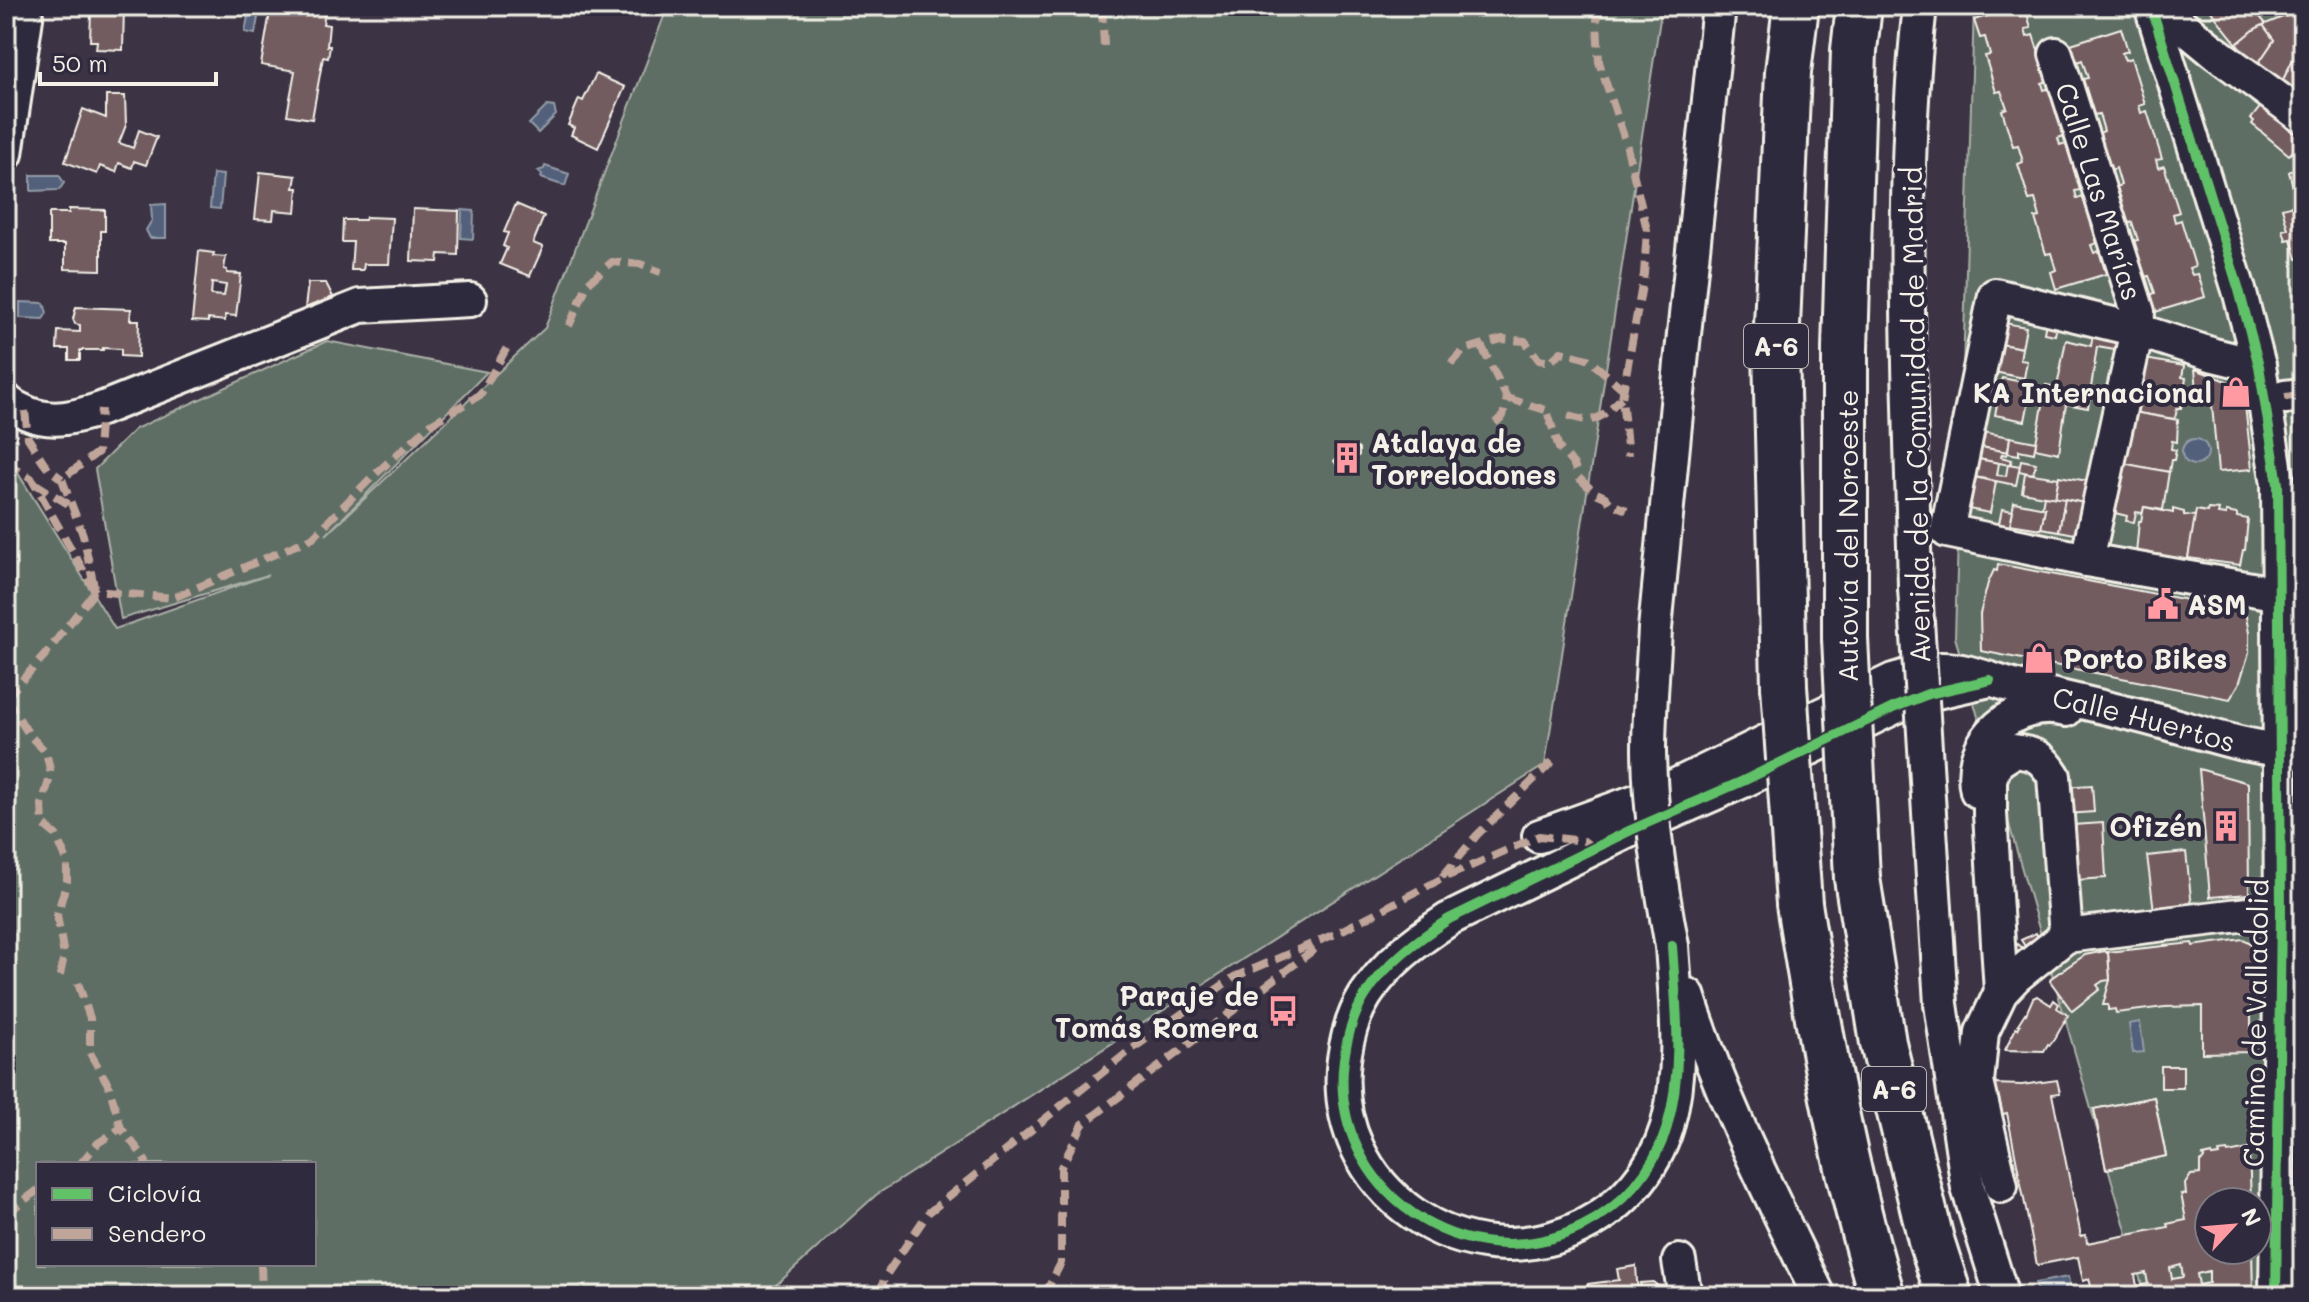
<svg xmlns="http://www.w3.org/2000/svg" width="2309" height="1302" viewBox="0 0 2309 1302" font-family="Mali,sans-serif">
<rect width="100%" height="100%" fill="#3c3444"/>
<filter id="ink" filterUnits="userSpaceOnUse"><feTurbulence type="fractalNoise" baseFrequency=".0125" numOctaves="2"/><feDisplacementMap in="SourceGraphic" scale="16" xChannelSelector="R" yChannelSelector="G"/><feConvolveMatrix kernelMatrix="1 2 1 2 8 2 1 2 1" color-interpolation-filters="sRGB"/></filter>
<g filter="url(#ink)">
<g fill="#5f6e65" stroke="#aab0a6" stroke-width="2" fill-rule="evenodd">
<path d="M668,6h994l-117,759 -669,430 -112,101h-758v-842l109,175 153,-54 -147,44 -26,-150 40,-40 192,-88 160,31 -161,163 219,-207zM38,1164h276v100h-276z"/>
<path d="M1974,6h329v1290h-158l-190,-659zM2209,1202h48v48h-48z"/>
</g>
<g fill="#52617c" stroke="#939ba7" stroke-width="2">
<polygon points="250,6 260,6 255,34 245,32"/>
<polygon points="547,106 554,107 556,115 538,133 529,124"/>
<polygon points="545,166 569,174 565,186 541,178 542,175 538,171 544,169"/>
<polygon points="213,174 223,175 220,209 210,208"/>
<polygon points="31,175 59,175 64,183 59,190 31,191"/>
<polygon points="166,204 166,238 150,238 146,230 152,220 151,205"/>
<polygon points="462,210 474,211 473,239 461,238"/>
<polygon points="20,302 44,303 47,313 43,319 20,318"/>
<circle cx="2195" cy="452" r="13"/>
<polygon points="2140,1022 2144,1052 2133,1053 2129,1024"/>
<polygon points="2068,1277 2072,1296 2038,1296 2035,1283"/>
</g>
<g fill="#725c61" stroke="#f4f1e8" stroke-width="2" fill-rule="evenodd">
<polygon points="82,6 124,6 123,50 96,49 97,41 90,41 91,11 82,10"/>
<polygon points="271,6 326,6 323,24 329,25 327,46 330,46 328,58 323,57 312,119 287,115 295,71 261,65"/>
<polygon points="2020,6 2025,6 2031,28 2025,29 2027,37 2033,35 2048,81 2042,83 2044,90 2050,88 2064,136 2058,138 2060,145 2066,143 2080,190 2075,191 2077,199 2083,197 2097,243 2091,245 2094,253 2099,251 2106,274 2056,289 2051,272 2056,270 2051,253 2046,254 2035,218 2040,217 2035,199 2029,200 2018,164 2023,162 2018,145 2013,146 2002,110 2007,108 2001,91 1996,92 1985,56 1990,55 1985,37 1980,38 1974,20"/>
<polygon points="2207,6 2251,6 2266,24 2255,29 2237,44"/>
<polygon points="2303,9 2303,40 2279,88 2253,71 2274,40 2263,25"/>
<polygon points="2263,25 2274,40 2253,71 2237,44 2255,29"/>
<polygon points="2121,28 2128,51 2122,53 2123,56 2125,60 2131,58 2145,104 2139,106 2140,109 2141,113 2147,111 2162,159 2156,160 2158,168 2164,166 2179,212 2173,214 2175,222 2181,220 2195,266 2189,268 2192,275 2198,274 2205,297 2155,312 2150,295 2155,293 2149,276 2144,277 2133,241 2138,240 2132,222 2127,223 2116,187 2121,185 2116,168 2111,170 2099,133 2104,131 2099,114 2094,115 2083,79 2088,78 2082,60 2077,62 2071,44"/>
<polygon points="2298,49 2303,51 2303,103 2279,88"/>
<polygon points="596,74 625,87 598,148 571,135 574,128 568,125 579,99 583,101"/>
<polygon points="106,96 125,96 126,125 119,143 133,148 139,130 157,137 146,165 134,161 132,168 119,163 116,172 100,166 97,174 65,162 83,109 106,118"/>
<polygon points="2268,97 2303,124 2303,161 2292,152 2289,155 2252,124 2254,121 2251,119"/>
<polygon points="2299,166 2303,178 2303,257 2297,259 2291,239 2286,240 2283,230 2288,229 2282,208 2298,204 2289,172"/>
<polygon points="260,172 296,176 294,188 298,188 296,212 274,210 273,220 255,219"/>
<polygon points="516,204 544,216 533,243 543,247 530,276 500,264 507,248 503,246 508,233 504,232"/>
<polygon points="69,209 105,210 105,231 101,231 101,270 65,269 65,244 49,244 49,213 69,213"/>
<polygon points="413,209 459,211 458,255 439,254 438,262 411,261"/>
<polygon points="366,217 392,218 389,264 364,264 363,270 351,270 353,242 342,242 343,220 365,220"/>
<path d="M199,251l15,2 -1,3 13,1 -2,12 3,1v3l14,1 -5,42 -11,-1v6l-17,-2v3l-16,-1zM212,283l14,2 -2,11 -13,-1z"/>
<polygon points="308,283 326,283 333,297 305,308"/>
<polygon points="76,307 131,309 130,320 139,320 138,357 121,356 121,349 103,348 103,350 80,350 80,360 69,360 69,349 57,349 58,331 80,332 80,325 75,324 73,319"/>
<polygon points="1999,322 2026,327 2022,348 1995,343"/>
<polygon points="2046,322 2057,325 2055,335 2044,333"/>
<polygon points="2093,335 2117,339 2115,350 2097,347 2088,408 2044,400 2046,385 2057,387 2066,340 2091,346"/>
<polygon points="1995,343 2022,348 2020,360 2027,361 2024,378 1989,371"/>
<polygon points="2140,358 2184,366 2182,377 2186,378 2184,389 2173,387 2171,395 2183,397 2181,408 2177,408 2175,419 2132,412"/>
<polygon points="2195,369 2243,387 2252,469 2218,472 2212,405 2198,400"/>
<polygon points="2002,378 2032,384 2025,421 1995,415"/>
<polygon points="2044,400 2066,404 2059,453 2035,448"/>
<polygon points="2133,412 2178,420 2177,442 2172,441 2171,449 2176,450 2174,460 2171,460 2169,472 2125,464"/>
<polygon points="1977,431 2010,437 2008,452 1975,446"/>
<polygon points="2010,437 2036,442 2034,453 2019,450 2019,455 2007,453 2007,455 2002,454 2001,457 2012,460 2010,465 1973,458 1975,446 2008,452"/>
<polygon points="1353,446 1359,449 1359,455 1341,471 1334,461"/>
<polygon points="1973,458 1999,463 1997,475 2006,476 2008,464 2020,466 2016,485 1970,476"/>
<polygon points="2021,460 2036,463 2033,474 2019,471"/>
<polygon points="2122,463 2169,472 2163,510 2144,507 2143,513 2136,512 2134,522 2126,521 2127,516 2115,513"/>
<polygon points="2025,473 2059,478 2055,498 2022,492"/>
<polygon points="1970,476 1996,482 1990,513 1963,508"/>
<polygon points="2059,476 2088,481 2084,503 2055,498"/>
<polygon points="2044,496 2065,499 2059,531 2041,528 2045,508 2042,507"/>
<polygon points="2065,499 2084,503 2080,535 2059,531"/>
<polygon points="2014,502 2045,508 2041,529 2010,524"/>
<polygon points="2144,507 2173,513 2173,509 2184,512 2184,515 2196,516 2187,563 2136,554 2139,521 2141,521"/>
<polygon points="2002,509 2013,511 2009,530 1998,528"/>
<polygon points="2208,509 2219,510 2218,514 2226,515 2226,512 2237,514 2237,517 2248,519 2245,550 2243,550 2240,565 2188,558 2196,510 2207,512"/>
<polygon points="1998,564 2245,611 2249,633 2249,653 2239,684 2230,699 1981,651 1980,614 1988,583 1994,570 1997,571"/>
<polygon points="2199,769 2248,783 2249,894 2210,897"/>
<polygon points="2092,785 2094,812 2066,814 2063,787"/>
<polygon points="2103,823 2106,878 2077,880 2073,825"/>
<polygon points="2186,852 2192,907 2154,911 2147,856"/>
<polygon points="2036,933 2040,941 2026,948 2021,940"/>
<polygon points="2243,939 2251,943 2251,1052 2202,1053 2202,1006 2165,1007 2116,1013 2115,1009 2108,1010 2108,1005 2103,1005 2110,980 2108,952 2192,943 2193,946"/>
<polygon points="2018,944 2025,950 2014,962 2008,956"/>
<polygon points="2105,951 2108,954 2110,980 2103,981 2097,985 2100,989 2072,1011 2050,981 2051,978 2085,955"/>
<polygon points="2037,996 2051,1005 2054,1000 2059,1004 2057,1008 2068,1015 2057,1035 2050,1045 2048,1044 2044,1051 2005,1050 2016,1028 2018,1029 2020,1025 2018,1024 2025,1013 2026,1014 2033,998"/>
<rect x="2161" y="1066" width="22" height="22"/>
<path d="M2057,1080l3,13 -8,1 29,142 5,-1 1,8 81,-16 -1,-3 19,-4 -5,-26 5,1 -1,-11 6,-9 9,-1v-11l4,-5 -1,-2 9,-2v2l8,-1 -1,-3 8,-1 1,2 21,-4 2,53h-42v48h43l1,46h-163l-2,-9 3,-1 -2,-7 -6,2 -5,-24 -41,8 -30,-152 -12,3 -1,-32 28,1zM2181,1265l2,12 -11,2 -2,-11zM2209,1271v12l-10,2 -2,-11zM2146,1273l2,11 -11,2 -2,-11z"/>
<polygon points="2154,1097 2166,1156 2106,1169 2094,1109"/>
<polygon points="2154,1097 2166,1156 2106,1169 2094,1109"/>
<polygon points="1636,1266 1638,1296 1588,1296 1586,1294 1588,1284 1619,1280 1617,1269"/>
<polygon points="1653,1282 1659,1287 1660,1296 1642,1296 1640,1283"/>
</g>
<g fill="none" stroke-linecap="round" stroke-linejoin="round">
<defs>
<g id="minor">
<polyline points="2151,6 2239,290 2259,366 2278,484 2281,910 2276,1296"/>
<polyline points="2173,18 2212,50 2303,117"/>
<path id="s1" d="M2056,54l82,258 -1,18 -50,230"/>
<polyline points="6,154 26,18 25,6"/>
<polyline points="2259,366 2214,355 2137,330 1995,295 1947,531 2087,560 2280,594"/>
<polyline points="2285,397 2303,395"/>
<path d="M6,400c6,7 13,9 21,13 26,11 49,4 74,-4l259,-103 110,-6"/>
<path d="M1915,588c-4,-193 -17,-389 5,-582"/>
<polyline points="1655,629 1682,353 1719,6"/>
<path d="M1977,791c-12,-52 39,-93 89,-81"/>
<path id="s2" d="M1539,836l127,-46 227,-110c15,-4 31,-11 47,-11 25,-1 53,12 77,18 46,11 92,21 138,33 47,12 94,30 143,31"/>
<polyline points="1931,845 1941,1004 1968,1188 2002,1296"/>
<path d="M1672,946c4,61 12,121 -5,181 -13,43 -44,79 -84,99 -117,59 -256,-36 -239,-167 3,-22 9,-44 21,-63 21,-33 52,-56 84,-77l182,-89 112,-49 152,-74 33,-13 62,-14"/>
<path d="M2001,992l-11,-178v-36l7,-16 17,-11c23,3 28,6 40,25l12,160"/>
<path d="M1688,995c33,104 84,202 131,301"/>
<polyline points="2001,1186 1977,1082 1982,1032 2001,992 2015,977 2066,936 2281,910 2300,910"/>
<polyline points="2298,1235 2298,1296"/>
<polyline points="1679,1261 1685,1296"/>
</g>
<g id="highway">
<polyline points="1845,638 1845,349 1854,50 1859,6"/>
<polyline points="1784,686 1776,349 1788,72 1796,6"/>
<polyline points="1857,878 1883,1043 1931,1240 1949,1296"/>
<path d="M1799,904c21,132 44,264 83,392"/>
</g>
</defs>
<use href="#minor" stroke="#f4f1e8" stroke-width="38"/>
<use href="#highway" stroke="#f4f1e8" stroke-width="50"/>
<use href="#minor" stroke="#2f2a3d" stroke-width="32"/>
<use href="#highway" stroke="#2f2a3d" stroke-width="44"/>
<defs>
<g id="minor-bridge">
<polyline points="1915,588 1931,845"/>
<path d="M1655,629c-2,40 -6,82 -6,122 1,66 11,131 23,195"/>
</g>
<g id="highway-bridge">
<polyline points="1845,638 1857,878"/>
<polyline points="1784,686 1799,904"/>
</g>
</defs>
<use href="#minor-bridge" stroke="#f4f1e8" stroke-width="38" stroke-linecap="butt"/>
<use href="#highway-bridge" stroke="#f4f1e8" stroke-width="50" stroke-linecap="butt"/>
<use href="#minor-bridge" stroke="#2f2a3d" stroke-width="32"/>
<use href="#highway-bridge" stroke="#2f2a3d" stroke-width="44"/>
<g stroke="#c0a59a" stroke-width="8" stroke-dasharray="16 8" stroke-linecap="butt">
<polyline points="1102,6 1104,46"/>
<polyline points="1600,6 1597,20 1599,62 1626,143 1647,230 1644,274 1622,398 1628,456"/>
<polyline points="569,326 588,283 612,262 640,264 661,272"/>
<polyline points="1481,345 1507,398 1503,416 1494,424"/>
<polyline points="1451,364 1464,350 1502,339 1525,341 1539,360 1550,362 1561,352 1588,359 1623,389"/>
<polyline points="2285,397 2303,395"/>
<polyline points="1507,398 1552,412"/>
<polyline points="25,411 28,438 48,469 62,479"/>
<polyline points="1548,414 1559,448 1574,465 1578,477 1594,492 1605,497 1611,504 1627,510"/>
<path d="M1568,416c32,9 30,2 54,-18"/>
<polyline points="6,463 31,478 95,591 173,598 312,538 372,477 431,424 480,395 509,344"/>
<polyline points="34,483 73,507"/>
<polyline points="6,698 44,656 95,591 83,535 62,479 98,452 101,409"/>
<polyline points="6,698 30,736 46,752 51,774 42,804 43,824 56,835 67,861 67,881 57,915 64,956 59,980"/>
<polyline points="1442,877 1477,835 1554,760"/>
<polyline points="78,983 90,1018 90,1053 109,1086 121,1128 140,1152 147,1164"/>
<polyline points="80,1164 98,1143 121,1128"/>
<polyline points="6,1214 38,1190"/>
<polyline points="261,1264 262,1296"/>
<polyline points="880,1296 884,1278 928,1213 1128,1052 1234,977 1335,934 1439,880 1539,836 1584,841 1594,849"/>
<polyline points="1044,1296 1061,1263 1061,1167 1083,1124 1316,948"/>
</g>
<defs>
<g id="cycleway">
<polyline points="2151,6 2239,290 2259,366 2278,484 2281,910 2276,1296"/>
<path d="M1672,946c4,61 12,121 -5,181 -13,43 -44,79 -84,99 -117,59 -256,-36 -239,-167 3,-22 9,-44 21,-63 21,-33 52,-56 84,-77l182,-89 112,-49 152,-74 33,-13 62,-14"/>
</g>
</defs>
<use href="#cycleway" stroke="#2f2a3d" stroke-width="15"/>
<use href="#cycleway" stroke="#61c268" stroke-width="10"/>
</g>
</g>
<defs>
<symbol id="shop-bare" viewBox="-9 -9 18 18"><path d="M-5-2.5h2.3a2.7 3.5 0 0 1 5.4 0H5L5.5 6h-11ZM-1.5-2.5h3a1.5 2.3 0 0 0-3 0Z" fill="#ff9aa2" stroke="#2f2a3d" stroke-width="2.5" paint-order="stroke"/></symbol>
<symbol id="building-bare" viewBox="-9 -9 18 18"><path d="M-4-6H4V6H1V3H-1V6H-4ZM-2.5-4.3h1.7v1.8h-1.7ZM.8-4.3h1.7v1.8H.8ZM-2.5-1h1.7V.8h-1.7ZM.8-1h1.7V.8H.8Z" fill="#ff9aa2" stroke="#2f2a3d" stroke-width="2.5" paint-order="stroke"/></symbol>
<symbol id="civic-bare" viewBox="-9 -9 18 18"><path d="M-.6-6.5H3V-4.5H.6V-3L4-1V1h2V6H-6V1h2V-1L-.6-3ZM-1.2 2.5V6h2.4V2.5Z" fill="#ff9aa2" stroke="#2f2a3d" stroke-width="2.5" paint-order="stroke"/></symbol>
<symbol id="bus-bare" viewBox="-9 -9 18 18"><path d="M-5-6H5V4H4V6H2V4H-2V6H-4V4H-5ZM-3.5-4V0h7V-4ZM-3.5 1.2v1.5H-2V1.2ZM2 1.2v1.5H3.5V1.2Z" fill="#ff9aa2" stroke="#2f2a3d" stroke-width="2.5" paint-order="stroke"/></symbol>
</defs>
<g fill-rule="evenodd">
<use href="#shop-bare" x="2214" y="370" width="44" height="44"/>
<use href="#building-bare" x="1325" y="436" width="44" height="44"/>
<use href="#civic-bare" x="2141" y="582" width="44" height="44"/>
<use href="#shop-bare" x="2017" y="636" width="44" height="44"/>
<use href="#building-bare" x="2204" y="804" width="44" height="44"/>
<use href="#bus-bare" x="1261" y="989" width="44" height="44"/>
</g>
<g text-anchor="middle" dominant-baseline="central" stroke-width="8" stroke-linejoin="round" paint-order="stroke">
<g fill="#2f2a3d" stroke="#b9b5b5" stroke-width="2">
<rect x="1744" y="324" width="64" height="44" rx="6"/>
<rect x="1862" y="1067" width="64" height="44" rx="6"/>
</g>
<g font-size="26" font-weight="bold" fill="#f4f1e8">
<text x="1776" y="346">A-6</text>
<text x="1894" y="1089">A-6</text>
</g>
<g font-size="28" fill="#f4f1e8" stroke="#2f2a3d">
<text stroke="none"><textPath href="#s1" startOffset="144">Calle Las Marías</textPath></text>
<text transform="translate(1915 415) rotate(-91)">Avenida de la Comunidad de Madrid</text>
<text transform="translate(1847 536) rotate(-90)">Autovía del Noroeste</text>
<text stroke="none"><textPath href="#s2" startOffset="646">Calle Huertos</textPath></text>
<text transform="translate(2255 1023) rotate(-89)">Camino de Valladolid</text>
</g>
<g font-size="28" font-weight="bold" fill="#f4f1e8" stroke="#2f2a3d" text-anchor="end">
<text x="2212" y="392">KA Internacional</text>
<text x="1371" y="442" text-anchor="start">Atalaya de<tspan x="1371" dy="32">Torrelodones</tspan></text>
<text x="2187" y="604" text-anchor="start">ASM</text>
<text x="2063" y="658" text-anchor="start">Porto Bikes</text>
<text x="2202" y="826">Ofizén</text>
<text x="1259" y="995">Paraje de<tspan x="1259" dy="32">Tomás Romera</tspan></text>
</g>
</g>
<rect width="2309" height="1302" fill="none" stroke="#2f2a3d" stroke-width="32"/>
<rect x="16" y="16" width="2277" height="1270" fill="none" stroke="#f4f1e8" stroke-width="3" filter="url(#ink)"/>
<rect x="36" y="1162" width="280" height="104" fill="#2f2a3d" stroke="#7e7a81" stroke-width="2"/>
<rect x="52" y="1188" width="40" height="12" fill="#61c268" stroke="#7e7a81" stroke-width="2"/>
<text x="108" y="1202" font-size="24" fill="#f4f1e8">Ciclovía</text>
<rect x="52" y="1228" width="40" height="12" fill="#c0a59a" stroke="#7e7a81" stroke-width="2"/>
<text x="108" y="1242" font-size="24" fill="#f4f1e8">Sendero</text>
<g transform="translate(2233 1226) rotate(64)"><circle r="38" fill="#2f2a3d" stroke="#7e7a81" stroke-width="2"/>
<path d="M0-6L14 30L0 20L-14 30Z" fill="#ff9aa2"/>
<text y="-12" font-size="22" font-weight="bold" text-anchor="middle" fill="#f4f1e8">N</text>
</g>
<path d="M40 72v12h176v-12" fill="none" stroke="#f4f1e8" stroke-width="4"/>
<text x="52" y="72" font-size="24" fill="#f4f1e8" stroke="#2f2a3d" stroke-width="6" paint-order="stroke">50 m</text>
</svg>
